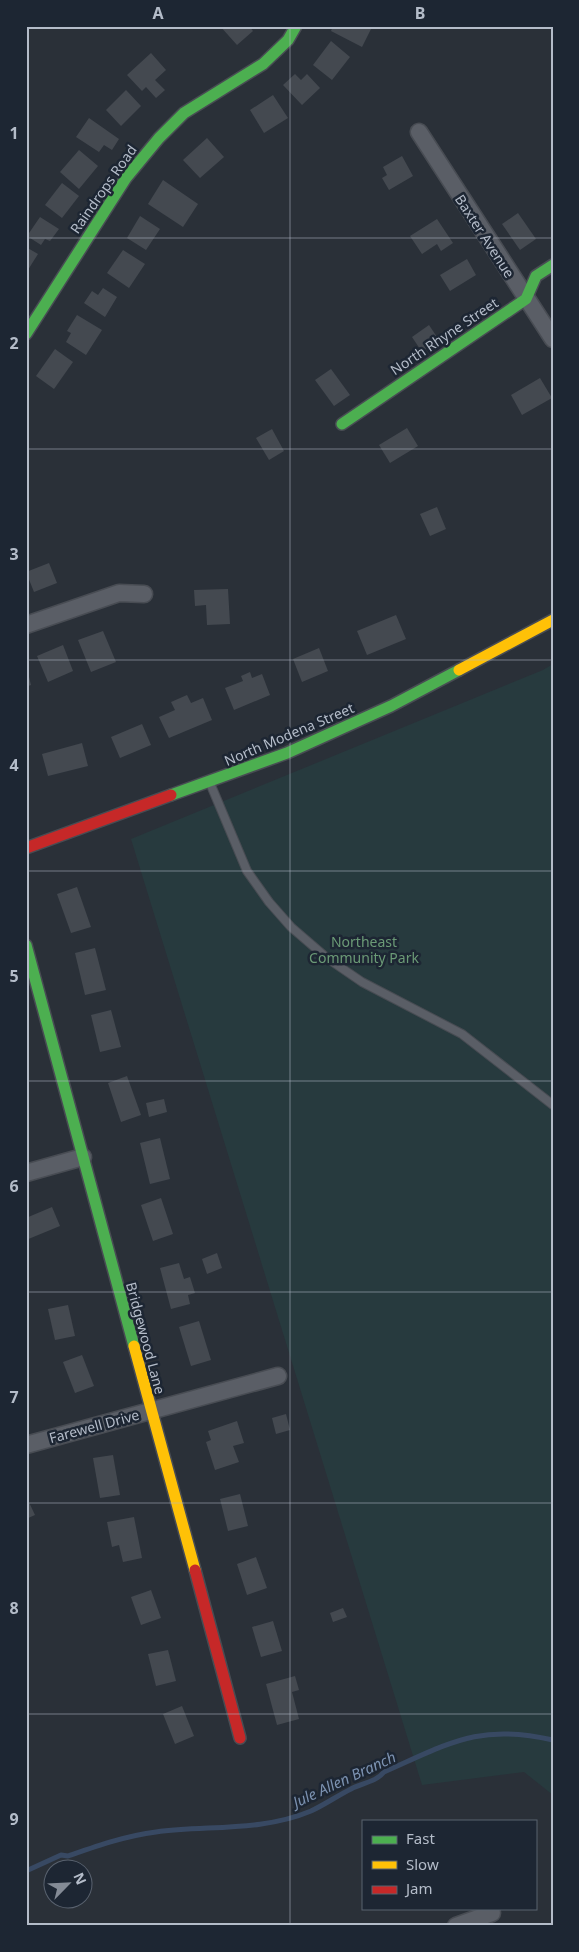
<svg xmlns="http://www.w3.org/2000/svg" width="579" height="1952" viewBox="0 0 579 1952" font-family="'Noto Sans',sans-serif">
<rect width="100%" height="100%" fill="#2a3038"/>
<polygon fill="#273a3e" points="553,664 553,1795 524,1772 422,1785 131,839 543,670"/>
<g fill="none" stroke-linecap="round" stroke-linejoin="round">
<path stroke="#384963" stroke-width="5" d="M26,1871l35,-16 7,1c29,-10 57,-20 88,-24 51,-7 105,0 155,-21 13,-6 26,-15 40,-22 11,-6 25,-7 33,-17 66,-29 95,-49 169,-32"/>
</g>
<g fill="#444950">
<polygon points="220,26 249,26 253,31 237,45"/>
<polygon points="333,26 366,26 371,29 362,47 331,31"/>
<polygon points="331,41 350,57 332,80 313,65"/>
<polygon points="151,53 166,70 155,80 165,90 156,98 146,87 142,91 127,75"/>
<polygon points="295,74 301,80 307,74 320,88 302,105 283,85"/>
<polygon points="126,90 141,106 121,126 106,110"/>
<polygon points="273,95 288,118 264,133 250,110"/>
<polygon points="89,118 119,139 112,150 104,145 99,152 76,137"/>
<polygon points="207,138 224,157 200,178 183,160"/>
<polygon points="79,150 98,166 79,189 60,172"/>
<polygon points="402,156 413,176 389,190 382,178 387,175 383,167"/>
<polygon points="163,180 198,204 183,227 148,204"/>
<polygon points="62,183 79,196 62,218 45,205"/>
<polygon points="518,213 536,239 520,250 502,224"/>
<polygon points="140,216 160,229 146,250 127,238"/>
<polygon points="40,217 59,229 50,241 45,239 41,245 27,236"/>
<polygon points="437,219 453,243 441,251 437,244 422,254 410,236"/>
<polygon points="26,247 38,254 26,273"/>
<polygon points="123,250 145,264 129,288 107,273"/>
<polygon points="467,259 476,275 450,291 440,275"/>
<polygon points="103,288 117,297 105,317 84,303 92,291 98,295"/>
<polygon points="77,315 102,330 86,355 66,342 71,333 67,331"/>
<polygon points="429,325 439,340 422,352 412,337"/>
<polygon points="55,349 73,362 54,389 36,376"/>
<polygon points="331,369 350,395 334,406 315,380"/>
<polygon points="540,378 552,398 522,415 511,395"/>
<polygon points="407,428 418,446 390,463 379,445"/>
<polygon points="272,429 284,451 269,460 256,438"/>
<polygon points="437,507 446,529 430,536 420,514"/>
<polygon points="49,563 57,583 34,592 26,572"/>
<polygon points="228,589 230,624 207,625 206,605 195,606 194,590"/>
<polygon points="396,615 406,639 367,655 357,631"/>
<polygon points="103,631 116,662 91,672 78,640"/>
<polygon points="63,645 73,671 48,682 37,656"/>
<polygon points="319,648 328,671 302,682 293,659"/>
<polygon points="27,669 31,685 26,687 26,670"/>
<polygon points="250,672 252,678 262,674 270,695 234,710 225,688 243,681 241,676"/>
<polygon points="187,695 191,703 203,698 212,720 169,738 159,717 175,710 171,702"/>
<polygon points="142,724 151,745 120,758 111,737"/>
<polygon points="82,743 88,766 48,776 42,754"/>
<polygon points="77,887 91,927 71,933 57,894"/>
<polygon points="95,948 106,990 85,995 75,953"/>
<polygon points="111,1010 121,1047 100,1052 91,1015"/>
<polygon points="127,1076 141,1115 121,1122 108,1083"/>
<polygon points="164,1099 167,1112 149,1117 146,1103"/>
<polygon points="160,1138 170,1179 150,1184 140,1143"/>
<polygon points="161,1198 173,1234 153,1241 141,1205"/>
<polygon points="52,1207 60,1226 26,1240 26,1218"/>
<polygon points="217,1253 222,1268 207,1274 202,1259"/>
<polygon points="179,1263 184,1279 190,1277 195,1293 188,1295 190,1304 171,1309 160,1268"/>
<polygon points="68,1305 75,1336 55,1340 48,1309"/>
<polygon points="199,1321 211,1360 191,1366 179,1327"/>
<polygon points="82,1355 94,1386 75,1393 63,1362"/>
<polygon points="286,1414 290,1430 276,1434 272,1418"/>
<polygon points="237,1421 244,1443 233,1446 239,1462 215,1470 206,1442 211,1440 208,1431"/>
<polygon points="113,1455 120,1495 100,1498 93,1458"/>
<polygon points="240,1494 248,1526 228,1531 220,1499"/>
<polygon points="26,1496 35,1515 26,1519"/>
<polygon points="134,1517 142,1558 123,1562 119,1545 112,1547 107,1522"/>
<polygon points="256,1557 267,1588 247,1595 237,1564"/>
<polygon points="151,1590 161,1618 141,1625 131,1597"/>
<polygon points="343,1608 347,1617 333,1622 330,1613"/>
<polygon points="273,1621 282,1651 261,1657 252,1627"/>
<polygon points="168,1650 176,1681 156,1686 148,1654"/>
<polygon points="295,1676 299,1690 292,1692 299,1719 277,1725 266,1684"/>
<polygon points="182,1706 194,1736 175,1744 163,1714"/>
</g>
<g fill="none" stroke-linecap="round" stroke-linejoin="round">
<defs>
<polyline id="lane" points="210,783 247,871 269,902 291,927 327,958 362,982 462,1034 553,1105"/>
<g id="street">
<polyline points="419,132 553,339"/>
<polyline points="26,625 119,593 144,594"/>
<polyline points="26,1173 83,1157"/>
<polyline points="26,1445 278,1376"/>
<polyline points="456,1926 492,1913"/>
</g>
<g id="fast">
<polyline points="26,334 126,178 159,138 184,113 263,64 288,40 296,26"/>
<polyline points="342,424 526,299 536,276 553,265"/>
<polyline points="171,795 287,753 391,706 459,670"/>
<polyline points="26,945 134,1346"/>
</g>
<g id="slow">
<polyline points="459,670 553,620"/>
<polyline points="134,1346 195,1570"/>
</g>
<g id="jam">
<polyline points="26,848 171,795"/>
<polyline points="195,1570 240,1738"/>
</g>
</defs>
<use href="#lane" stroke="#484c53" stroke-width="10"/>
<use href="#street" stroke="#484c53" stroke-width="19"/>
<use href="#fast" stroke="#484c53" stroke-width="14"/>
<use href="#slow" stroke="#484c53" stroke-width="14"/>
<use href="#jam" stroke="#484c53" stroke-width="14"/>
<use href="#lane" stroke="#5a5e66" stroke-width="8"/>
<use href="#street" stroke="#5a5e66" stroke-width="16"/>
<use href="#fast" stroke="#4caf50" stroke-width="11"/>
<use href="#slow" stroke="#ffc107" stroke-width="11"/>
<use href="#jam" stroke="#c62828" stroke-width="11"/>
</g>
<path fill="none" stroke="#b4bcc9" stroke-width="1" stroke-opacity="0.55" d="M290,26v1900M26,238h527M26,449h527M26,660h527M26,871h527M26,1081h527M26,1292h527M26,1503h527M26,1714h527"/>
<g text-anchor="middle" dominant-baseline="central" stroke-width="5" stroke-linejoin="round" paint-order="stroke">
<g font-size="14" fill="#b4bcc9" stroke="#1d2633">
<text transform="translate(103 189) rotate(-55)">Raindrops Road</text>
<text transform="translate(485 236) rotate(57)">Baxter Avenue</text>
<text transform="translate(444 336) rotate(-34)">North Rhyne Street</text>
<text transform="translate(289 734) rotate(-23)">North Modena Street</text>
<text transform="translate(146 1338) rotate(75)">Bridgewood Lane</text>
<text transform="translate(94 1426) rotate(-15)">Farewell Drive</text>
</g>
<g font-size="14" fill="#6b9a76" stroke="#1d2633">
<text x="364" y="941">Northeast<tspan x="364" dy="16">Community Park</tspan></text>
</g>
<g font-size="15" font-style="italic" fill="#7c92b1" stroke="#1d2633">
<text transform="translate(344 1779) rotate(-25)">Jule Allen Branch</text>
</g>
</g>
<rect width="579" height="1952" fill="none" stroke="#1d2633" stroke-width="55"/>
<rect x="362" y="1820" width="175" height="90" fill="#1d2633" stroke="#59626f"/>
<rect x="372" y="1836" width="25" height="8" fill="#4caf50" stroke="#59626f"/>
<text x="406" y="1844" font-size="15" fill="#b4bcc9">Fast</text>
<rect x="372" y="1861" width="25" height="8" fill="#ffc107" stroke="#59626f"/>
<text x="406" y="1870" font-size="15" fill="#b4bcc9">Slow</text>
<rect x="372" y="1886" width="25" height="8" fill="#c62828" stroke="#59626f"/>
<text x="406" y="1894" font-size="15" fill="#b4bcc9">Jam</text>
<g transform="translate(68 1884) rotate(66)"><circle r="24" fill="#1d2633" stroke="#59626f"/>
<path d="M0-4L9 19L0 12L-9 19Z" fill="#848b96"/>
<text y="-8" font-size="14" font-weight="bold" text-anchor="middle" fill="#b4bcc9">N</text>
</g>
<rect x="28" y="28" width="524" height="1896" fill="none" stroke="#b4bcc9" stroke-width="2"/>
<g font-size="16" text-anchor="middle" font-weight="bold" fill="#b4bcc9">
<text x="158" y="19">A</text>
<text x="420" y="19">B</text>
<text x="14" y="139">1</text>
<text x="14" y="349">2</text>
<text x="14" y="560">3</text>
<text x="14" y="771">4</text>
<text x="14" y="982">5</text>
<text x="14" y="1192">6</text>
<text x="14" y="1403">7</text>
<text x="14" y="1614">8</text>
<text x="14" y="1825">9</text>
</g>
</svg>
